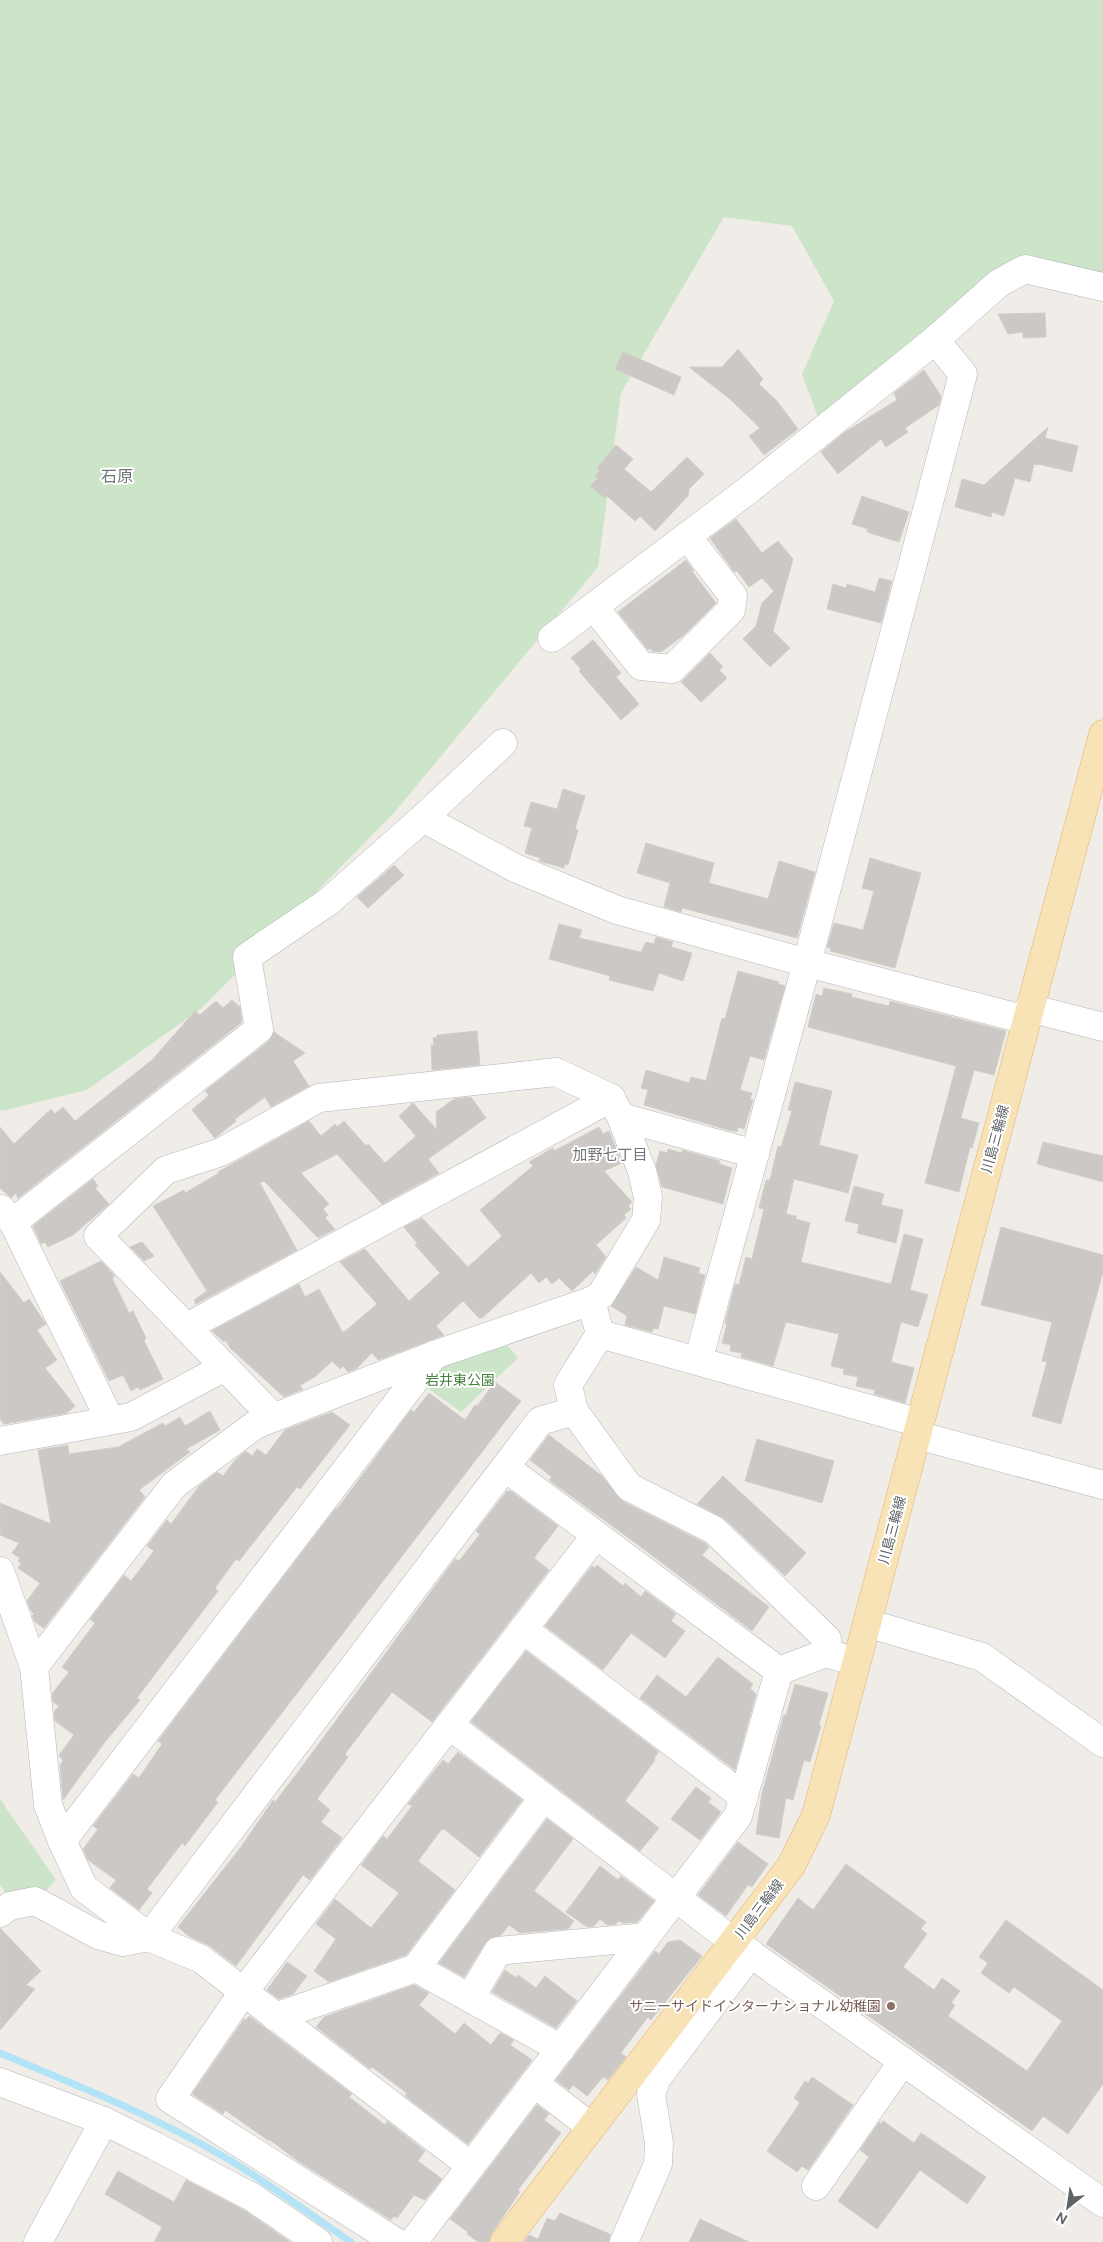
<svg xmlns="http://www.w3.org/2000/svg" width="1103" height="2242" viewBox="0 0 1103 2242" font-family="'DM Sans','Noto Sans JP',sans-serif">
<rect width="100%" height="100%" fill="#f0ede9"/>
<g fill="#cce5c8">
<polygon points="0,0 1103,0 1103,282 1019,274 827,442 802,374 834,301 792,226 724,217 621,393 598,567 393,814 202,1008 87,1090 2,1111 0,1110"/>
<polygon points="503,1340 518,1358 461,1412 426,1387 443,1359"/>
<polygon points="0,1799 56,1880 20,1918 0,1884"/>
</g>
<g fill="none" stroke-linecap="round" stroke-linejoin="round">
<path stroke="#b2e3f7" stroke-width="7" d="M0,2053c75,32 150,61 221,102 45,26 87,58 130,87"/>
</g>
<g fill="#ccc8c5" stroke="#d4cec7">
<polygon points="1045,313 1046,337 1023,338 1023,332 1008,334 998,314"/>
<polygon points="738,349 763,379 759,384 777,401 798,429 764,455 749,436 760,428 731,400 689,367 722,367"/>
<polygon points="623,352 681,377 674,395 615,369"/>
<polygon points="924,370 941,396 939,405 905,428 908,432 886,447 881,439 838,474 821,452 845,432 897,400 894,393"/>
<polygon points="1048,427 1045,438 1078,446 1072,472 1038,464 1038,465 1034,464 1030,482 1015,478 1004,516 992,512 991,517 955,507 962,479 984,485"/>
<polygon points="616,445 633,459 624,469 651,492 687,457 704,474 689,489 688,496 655,531 640,516 635,521 607,496 605,498 590,486 598,478 595,476 600,470 597,468"/>
<polygon points="862,496 909,512 899,542 873,534 867,532 868,529 852,524"/>
<polygon points="736,519 762,553 778,541 793,559 773,631 790,648 770,667 743,639 756,626 762,603 774,591 762,578 749,587 737,571 734,572 710,538"/>
<polygon points="686,560 694,571 691,570 716,603 684,635 661,652 652,651 650,648 648,650 618,612"/>
<polygon points="879,578 892,581 881,623 827,609 833,584 846,588 847,584 875,592"/>
<polygon points="593,640 621,673 616,677 639,704 621,720 579,671 581,669 571,658"/>
<polygon points="710,653 723,667 719,670 727,678 701,702 681,682"/>
<polygon points="563,789 585,796 575,829 578,830 568,865 565,864 564,868 539,861 540,858 525,853 532,828 524,826 531,802 557,809"/>
<polygon points="646,843 714,863 709,883 768,899 779,861 815,872 797,938 682,908 681,912 664,907 670,883 637,873"/>
<polygon points="870,858 921,873 895,968 830,951 831,948 827,947 834,923 863,930 874,891 862,888"/>
<polygon points="394,865 404,875 368,908 357,897"/>
<polygon points="559,924 582,930 579,938 641,952 646,942 654,944 656,937 673,942 671,947 692,953 683,981 659,973 653,991 609,980 610,976 549,959"/>
<polygon points="738,971 779,982 778,984 785,986 764,1060 750,1056 740,1090 752,1093 750,1099 753,1100 744,1129 738,1127 737,1132 728,1130 644,1105 648,1090 641,1088 646,1070 689,1083 691,1077 706,1081 722,1018 725,1019"/>
<polygon points="824,988 852,994 851,997 889,1006 890,1001 1006,1031 994,1075 974,1070 961,1118 979,1123 972,1148 970,1147 959,1192 925,1183 956,1066 808,1027 816,994 822,996"/>
<polygon points="232,1000 240,1007 242,1022 18,1198 16,1193 11,1198 0,1188 0,1127 14,1144 51,1109 55,1114 63,1107 75,1121 152,1060 195,1011 200,1015 216,1001 223,1008"/>
<polygon points="477,1031 480,1065 432,1070 431,1045 434,1045 433,1038 437,1037 437,1035"/>
<polygon points="274,1032 305,1053 293,1061 309,1086 271,1107 265,1097 235,1119 236,1121 215,1138 192,1110 209,1095 205,1091 269,1041"/>
<polygon points="795,1082 832,1091 819,1145 858,1155 848,1193 794,1179 786,1214 796,1216 796,1219 810,1223 801,1262 891,1284 904,1234 923,1239 910,1290 928,1295 918,1327 901,1322 891,1362 914,1368 905,1403 874,1394 875,1390 856,1386 858,1377 843,1374 844,1369 831,1366 839,1334 786,1322 773,1366 741,1357 742,1353 730,1351 731,1345 722,1343 727,1324 725,1323 735,1284 739,1285 746,1257 752,1259 764,1209 759,1208 766,1180 770,1180 778,1146 781,1147 792,1111 788,1110"/>
<polygon points="471,1097 486,1118 428,1159 439,1173 382,1204 337,1154 301,1173 329,1204 323,1209 328,1215 325,1218 335,1229 318,1238 264,1181 260,1183 297,1250 196,1304 194,1300 207,1291 153,1206 184,1190 185,1193 219,1173 218,1172 309,1121 321,1136 335,1124 337,1127 344,1121 366,1146 368,1144 385,1163 416,1136 399,1116 413,1103 437,1130 436,1112 454,1099"/>
<polygon points="599,1127 603,1134 609,1131 622,1163 604,1171 632,1202 628,1206 631,1209 624,1215 626,1218 596,1245 606,1257 595,1274 593,1271 572,1291 559,1278 552,1284 546,1277 539,1283 531,1273 482,1318 479,1318 463,1301 436,1326 444,1335 378,1360 372,1353 356,1369 348,1372 343,1366 340,1369 332,1361 316,1376 299,1386 303,1389 284,1397 230,1348 226,1340 224,1342 212,1331 299,1284 305,1297 319,1289 343,1333 377,1304 340,1262 365,1249 409,1301 440,1273 415,1245 417,1243 404,1227 422,1218 468,1267 502,1236 480,1210 533,1166 529,1162 553,1148 554,1151"/>
<polygon points="1043,1142 1103,1156 1103,1182 1037,1164"/>
<polygon points="668,1149 682,1153 682,1150 720,1161 719,1164 732,1168 723,1204 662,1187 656,1165 660,1151 667,1153"/>
<polygon points="93,1179 98,1186 95,1188 109,1204 73,1235 48,1247 45,1242 41,1244 33,1226"/>
<polygon points="854,1186 884,1194 881,1205 903,1210 896,1243 857,1233 859,1224 845,1221"/>
<polygon points="1001,1227 1103,1255 1103,1272 1061,1424 1032,1416 1047,1362 1042,1361 1052,1322 981,1305"/>
<polygon points="142,1242 154,1256 144,1261 130,1247"/>
<polygon points="664,1257 700,1268 698,1273 705,1275 695,1314 664,1306 658,1329 653,1328 652,1332 625,1325 627,1316 611,1306 636,1267 658,1280"/>
<polygon points="101,1261 115,1276 112,1278 129,1313 133,1311 146,1338 144,1341 163,1379 140,1390 138,1387 131,1391 123,1375 109,1381 60,1281"/>
<polygon points="0,1272 24,1303 29,1299 46,1324 37,1330 57,1360 45,1368 75,1406 67,1413 4,1424 0,1419"/>
<polygon points="495,1382 521,1401 268,1731 215,1800 218,1802 185,1846 182,1843 147,1889 152,1893 139,1910 110,1888 116,1880 88,1860 83,1849 98,1829 93,1826 133,1774 139,1778 162,1744 158,1741 336,1508 337,1509 411,1410 414,1412 429,1393 465,1420 475,1405 477,1406"/>
<polygon points="210,1411 220,1430 186,1449 190,1452 139,1490 145,1497 44,1628 35,1622 32,1616 34,1614 31,1611 27,1601 40,1583 18,1568 21,1564 18,1561 20,1558 12,1553 19,1543 0,1535 0,1503 51,1524 38,1450 68,1445 69,1454 118,1447 163,1423 165,1426 180,1417 185,1426"/>
<polygon points="332,1412 350,1425 300,1489 297,1487 239,1561 236,1559 215,1588 218,1591 137,1698 140,1700 105,1742 63,1800 60,1765 63,1761 59,1755 74,1735 55,1721 54,1712 59,1706 53,1702 52,1694 69,1672 62,1667 95,1623 90,1619 124,1575 131,1581 154,1551 147,1546 167,1520 171,1524 199,1486 217,1472 223,1476 236,1459 246,1451 252,1456 257,1449 266,1455 285,1430"/>
<polygon points="549,1435 602,1476 622,1501 705,1543 709,1547 702,1555 769,1607 752,1631 641,1547 549,1480 552,1477 530,1460"/>
<polygon points="757,1439 834,1461 822,1503 745,1481"/>
<polygon points="723,1476 806,1553 785,1576 725,1519 697,1504"/>
<polygon points="507,1491 511,1491 558,1526 534,1558 549,1570 432,1722 392,1692 345,1754 348,1757 317,1799 330,1810 321,1822 342,1838 310,1880 303,1875 236,1966 210,1946 190,1937 178,1927 241,1847 273,1800 275,1802 301,1768 455,1559 459,1561 480,1534 476,1531"/>
<polygon points="597,1565 623,1586 625,1583 641,1597 645,1591 676,1614 671,1621 685,1631 665,1658 631,1633 603,1670 545,1626 592,1566 595,1568"/>
<polygon points="526,1651 659,1752 654,1758 655,1760 625,1801 659,1828 640,1851 471,1722"/>
<polygon points="718,1657 753,1684 750,1688 756,1694 735,1770 640,1698 657,1675 686,1697"/>
<polygon points="795,1684 828,1693 819,1725 821,1726 810,1762 804,1760 793,1800 786,1798 779,1838 756,1834 762,1793 784,1714 786,1716"/>
<polygon points="458,1752 522,1800 479,1857 444,1829 441,1830 418,1861 455,1890 406,1955 329,1982 314,1971 336,1939 316,1924 335,1899 371,1928 399,1893 361,1865 383,1836 387,1839 412,1806 408,1804 443,1760 448,1764"/>
<polygon points="696,1787 711,1798 708,1802 721,1812 700,1840 671,1819"/>
<polygon points="547,1819 573,1839 534,1891 574,1921 568,1929 520,1933 509,1925 501,1935 490,1938 485,1943 464,1977 439,1963"/>
<polygon points="738,1842 768,1864 752,1887 748,1885 726,1916 698,1895"/>
<polygon points="846,1864 926,1922 921,1929 927,1934 903,1967 934,1990 942,1978 960,1991 951,2003 955,2005 948,2016 1027,2071 1062,2021 1014,1987 1009,1993 981,1973 988,1963 979,1957 1006,1920 1103,1990 1103,2084 1068,2134 1043,2116 1032,2131 766,1944 798,1898 813,1910"/>
<polygon points="600,1866 618,1880 621,1876 654,1901 637,1922 623,1923 619,1921 616,1924 607,1925 600,1919 594,1926 587,1927 566,1912"/>
<polygon points="0,1928 41,1971 26,1985 35,1989 0,2030"/>
<polygon points="680,1940 702,1956 651,2020 648,2017 623,2050 621,2053 626,2057 608,2080 603,2077 587,2096 573,2085 569,2090 556,2080 655,1951 659,1954 668,1942"/>
<polygon points="287,1962 307,1976 293,1994 279,1999 267,1990"/>
<polygon points="505,1970 516,1978 518,1975 536,1988 545,1976 577,2001 556,2028 492,1992"/>
<polygon points="414,1985 429,1993 419,2005 455,2034 464,2023 491,2045 500,2033 514,2040 510,2045 532,2060 468,2144 405,2096 407,2093 372,2067 370,2069 316,2027 324,2017"/>
<polygon points="249,2016 352,2094 349,2097 385,2125 387,2121 425,2151 418,2161 442,2179 425,2200 414,2195 397,2218 394,2216 391,2220 298,2161 270,2140 269,2141 225,2110 223,2114 192,2094 244,2019 246,2020"/>
<polygon points="812,2077 853,2105 808,2170 802,2166 797,2172 767,2151 800,2103 794,2098 805,2081 808,2083"/>
<polygon points="537,2105 549,2114 544,2120 561,2133 518,2190 520,2192 492,2233 489,2242 478,2242 467,2234 468,2232 450,2219"/>
<polygon points="883,2121 914,2143 921,2133 986,2177 967,2204 920,2170 877,2229 838,2201 869,2157 860,2150 879,2122 881,2124"/>
<polygon points="118,2171 174,2202 186,2180 244,2210 290,2242 154,2242 162,2227 105,2194"/>
<polygon points="560,2213 610,2234 609,2242 524,2242 529,2235 538,2239 547,2218 555,2221"/>
<polygon points="700,2219 749,2242 689,2242"/>
</g>
<g fill="none" stroke-linecap="round" stroke-linejoin="round">
<defs>
<g id="minor">
<polyline points="594,607 641,666 672,669 731,610 733,596 687,536"/>
<polyline points="552,638 747,491 935,340 999,283 1025,269 1103,287"/>
<polyline points="423,818 515,868 617,910 807,963 1027,1020"/>
<polyline points="1029,1008 1103,1027"/>
<polyline points="621,1117 755,1154"/>
<polyline points="1,1209 13,1222 110,1420"/>
<polyline points="13,1222 259,1029 247,957 328,902 423,818 503,743"/>
<polyline points="591,1301 600,1334 568,1385 574,1411 629,1487 714,1530 827,1639 826,1653"/>
<polyline points="187,1327 611,1098"/>
<polyline points="600,1334 920,1423"/>
<polyline points="698,1361 807,963 963,374 935,340"/>
<polyline points="917,1435 1103,1485"/>
<polyline points="0,1441 131,1417 225,1367"/>
<polyline points="506,1468 779,1671 826,1653 843,1658"/>
<polyline points="0,1571 34,1667 48,1805 62,1841 84,1888 149,1937 201,1959 471,2166"/>
<polyline points="867,1623 982,1657 1103,1743"/>
<polyline points="523,1629 744,1797"/>
<polyline points="34,1667 174,1485 255,1425 434,1355 591,1301 601,1295 646,1220 648,1197 642,1171 621,1117 611,1098 556,1072 319,1098 221,1152 166,1170 98,1236 273,1417"/>
<polyline points="449,1725 734,1942 1103,2203"/>
<polyline points="62,1841 434,1355"/>
<polyline points="0,1913 10,1906 35,1901 98,1935 123,1942 149,1937 540,1421 574,1411"/>
<polyline points="416,1968 543,1798"/>
<polyline points="470,1998 498,1951 646,1937"/>
<polyline points="275,2017 416,1968 561,2049"/>
<polyline points="0,2082 104,2121 155,2146 252,2197 318,2242"/>
<polyline points="534,2083 591,2127"/>
<polyline points="816,2186 903,2061"/>
<polyline points="38,2242 104,2121"/>
<polyline points="396,2242 170,2099 244,1991 596,1535"/>
<polyline points="413,2242 738,1816 779,1671"/>
<polyline points="624,2242 658,2164 659,2143 651,2094 657,2078 751,1953"/>
</g>
<polyline id="major" points="504,2242 791,1866 816,1815 1103,734"/>
</defs>
<use href="#minor" stroke="#b3b6b9" stroke-width="29"/>
<use href="#major" stroke="#e5b26d" stroke-width="29"/>
<use href="#minor" stroke="#fff" stroke-width="28"/>
<use href="#major" stroke="#f8e3b6" stroke-width="28"/>
</g>
<circle fill="#8d6e63" stroke="#fff" stroke-width="2" cx="891" cy="2006" r="5"/>
<g text-anchor="middle" dominant-baseline="central" stroke-width="4" stroke-linejoin="round" paint-order="stroke">
<g font-size="14" fill="#606467" stroke="#fff">
<text transform="translate(995 1139) rotate(-75)">川島三輪線</text>
<text transform="translate(892 1530) rotate(-75)">川島三輪線</text>
<text transform="translate(759 1909) rotate(-53)">川島三輪線</text>
</g>
<g font-size="14" fill="#44803e" stroke="#fff">
<text x="460" y="1380">岩井東公園</text>
</g>
<g font-size="14" fill="#785e54" stroke="#fff" text-anchor="end">
<text x="881" y="2006">サニーサイドインターナショナル幼稚園</text>
</g>
<g font-size="15" fill="#717679" stroke="#fff">
<text x="610" y="1155">加野七丁目</text>
</g>
<g font-size="16" fill="#717679" stroke="#fff">
<text x="117" y="476">石原</text>
</g>
</g>
<g transform="translate(1068 2207) rotate(210)" stroke="#ffffff" stroke-width="4" paint-order="stroke">
<path d="M0-4L9 19L0 12L-9 19Z" fill="#606467"/>
<text y="-8" font-size="14" font-weight="bold" text-anchor="middle" fill="#606467">N</text>
</g>
</svg>
